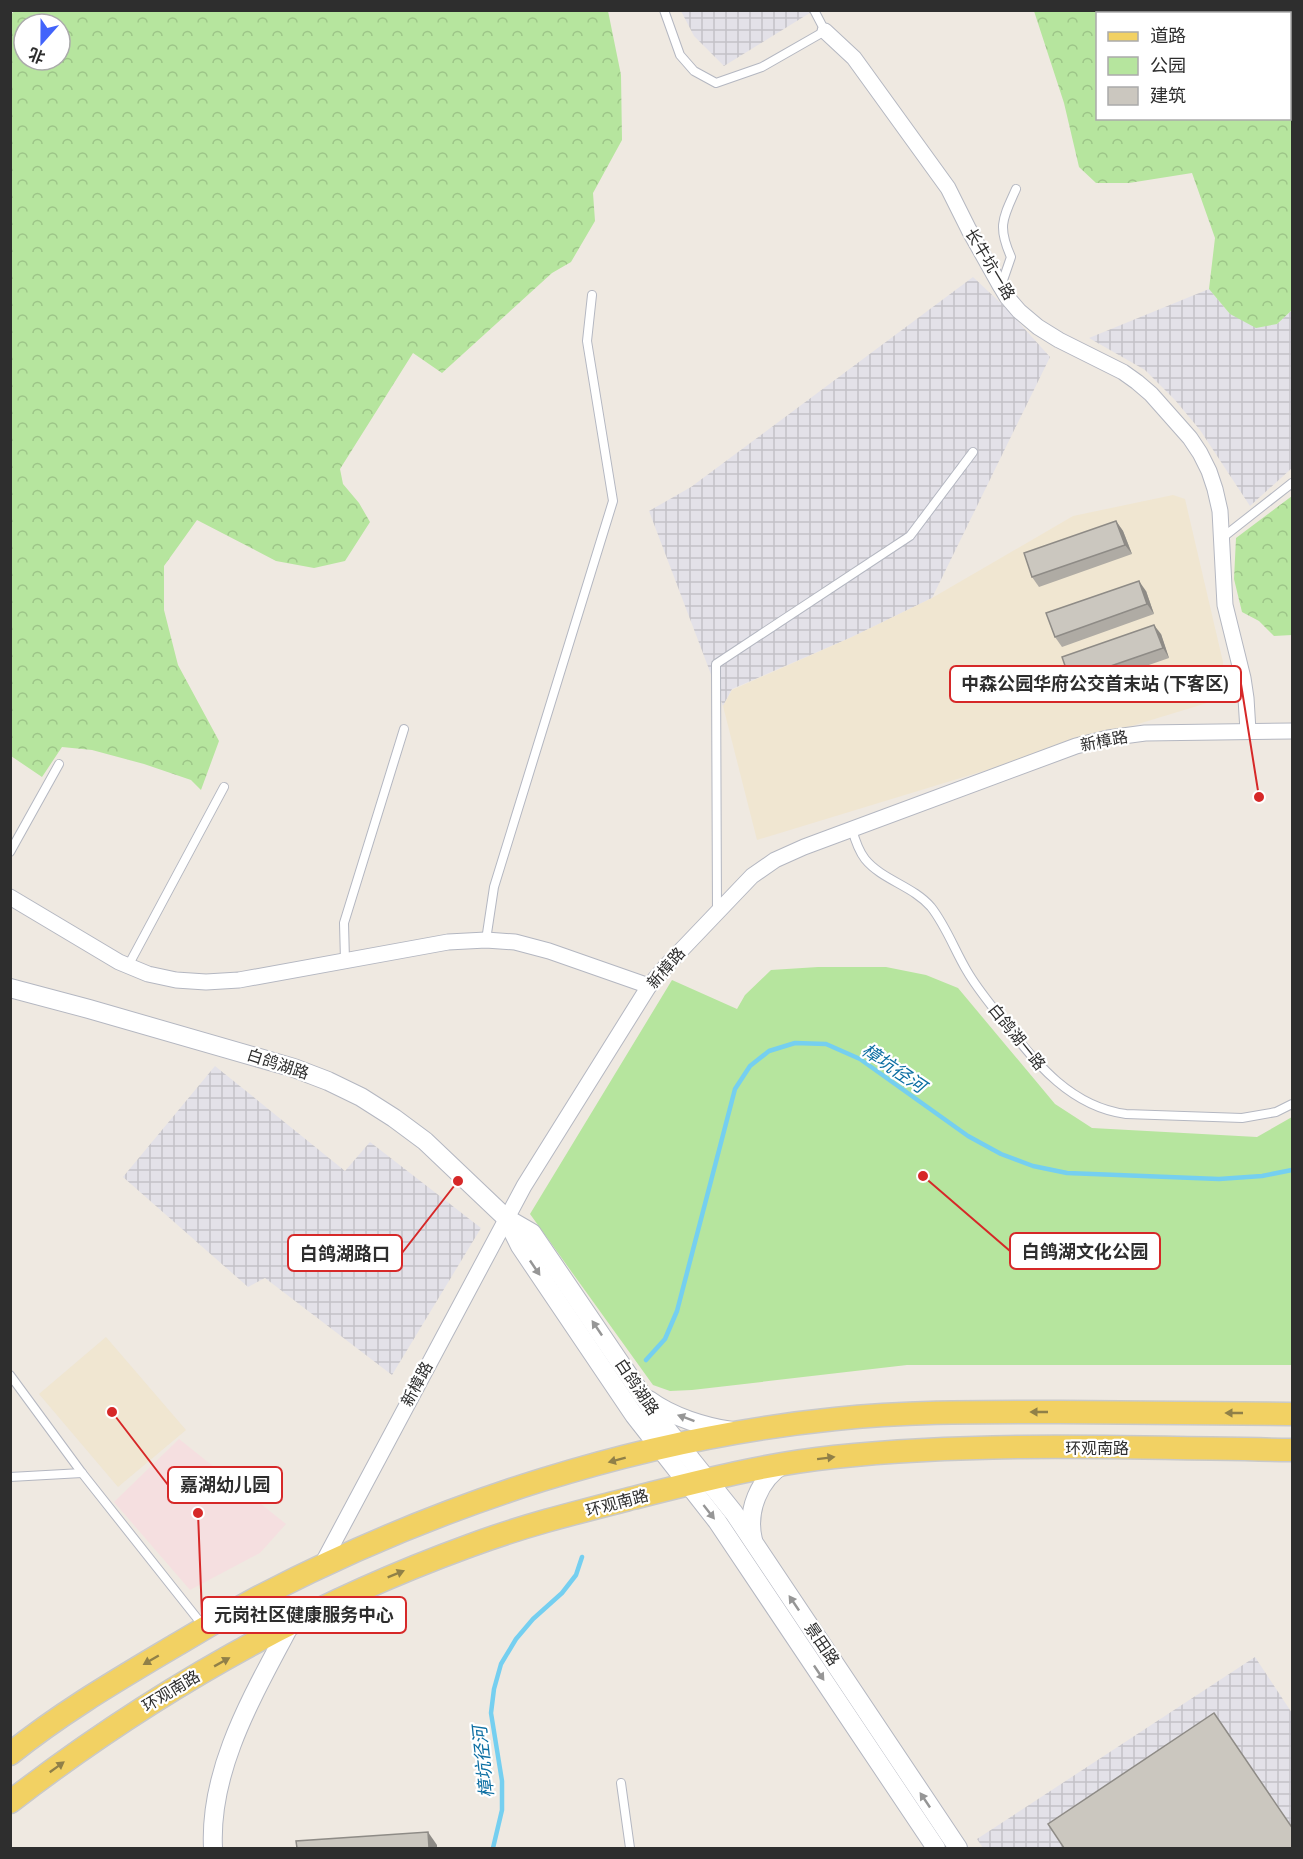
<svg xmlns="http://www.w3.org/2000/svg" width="1303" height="1859" viewBox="0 0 1303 1859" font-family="'Roboto Condensed','Noto Sans SC',sans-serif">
<defs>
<pattern id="industrial-grid" width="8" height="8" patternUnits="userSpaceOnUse" patternTransform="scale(1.5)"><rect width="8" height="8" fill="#e3e1e8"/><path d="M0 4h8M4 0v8" fill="none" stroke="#c3c1c7"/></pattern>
<pattern id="forest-crowns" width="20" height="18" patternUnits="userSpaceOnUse" patternTransform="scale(1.5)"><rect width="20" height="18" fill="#b6e59e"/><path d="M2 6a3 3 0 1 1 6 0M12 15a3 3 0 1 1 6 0" fill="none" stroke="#9dc588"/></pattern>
</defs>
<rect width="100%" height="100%" fill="#efe9e1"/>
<g fill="url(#industrial-grid)">
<polygon points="681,11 813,11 724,66 694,36"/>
<polygon points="973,277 1006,308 1050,357 932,598 852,637 732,689 723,706 649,511 691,487"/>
<polygon points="1209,289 1230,314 1277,324 1292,310 1292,468 1250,506 1200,430 1175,400 1145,370 1089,338"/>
<polygon points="215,1066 345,1171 370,1142 481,1228 392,1375 265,1278 248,1287 123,1177"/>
<polygon points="1255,1657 1292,1713 1292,1848 983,1848 977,1839"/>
</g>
<g fill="#f0e6d1">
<polygon points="1173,495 1185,499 1223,662 1224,689 1207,703 757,840 723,706 732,690 852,637 932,598 1073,516"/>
<polygon points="106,1337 186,1430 118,1487 39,1394"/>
</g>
<polygon fill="#f5dfe0" points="179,1439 286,1524 260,1553 190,1590 114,1502"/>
<g fill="url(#forest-crowns)" fill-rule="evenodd">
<path d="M15,10l593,1 13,64 1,65 -29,53 2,28 -24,41 -19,11 -110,100 -29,-20 -73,116 3,15 16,19 11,19 -25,39 -31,7 -38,-7 -79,-41 -33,46v44l14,55 41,76 -18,49 -10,-10 -47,-16 -52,-14 -30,-3 -20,30 -31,-21 -1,-740zM24,24h36v36h-36z"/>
<path d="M1034,11h258v299l-15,14 -21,4 -26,-14 -21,-25 6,-51 -23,-65 -63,10h-33l-17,-16 -15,-64zM1098,14h192v104h-192z"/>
<polygon points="1292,496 1292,635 1274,636 1259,621 1242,612 1234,579 1236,538"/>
</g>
<polygon fill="#b6e59e" points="818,967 886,967 926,975 958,988 1055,1104 1092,1128 1257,1137 1292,1117 1292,1365 907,1365 692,1390 670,1391 653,1385 530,1214 672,980 737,1009 745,995 771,970"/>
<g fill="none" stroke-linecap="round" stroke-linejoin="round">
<g stroke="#75cff0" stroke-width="4.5">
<polyline points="646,1360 665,1339 677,1311 735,1089 750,1066 769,1051 795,1043 826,1044 860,1059 968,1136 1001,1154 1033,1166 1067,1173 1219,1179 1262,1176 1292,1170"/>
<polyline points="493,1848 502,1810 502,1781 491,1713 494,1689 501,1664 516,1639 533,1619 562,1593 576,1575 582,1557"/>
</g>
<defs>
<g id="service">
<polyline points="664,10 680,55 694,71 716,83 762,67 825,31 814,10"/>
<path d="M1001,286l10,-29c-14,-31 -8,-39 5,-68"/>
<polyline points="1222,538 1292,483"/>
<path d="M852,829c3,11 6,21 13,30 17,21 48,27 66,48 15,19 24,44 36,64 11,19 25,35 38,52 31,41 67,84 121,91l116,4 34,-6 16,-8"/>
<polyline points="10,852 59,764"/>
<polyline points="717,911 716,664 910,536 973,452"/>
<polyline points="486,940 494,887 613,501 587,341 592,295"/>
<polyline points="345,961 344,923 404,729"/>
<polyline points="128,966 224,787"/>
<polyline points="10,1375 82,1473 204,1627"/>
<polyline points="10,1477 82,1473"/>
<polyline points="621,1783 630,1848"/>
</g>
<g id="minor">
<polyline points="825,31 854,58 948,188 969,230 1001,287 1007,297 1019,311 1038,327 1059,340 1123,372 1137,382 1151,394 1190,438 1200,453 1209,471 1215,489 1220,511 1225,605 1243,678 1246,698 1248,731"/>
<polyline points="10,897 119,962 148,974 176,980 206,982 239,980 448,942 486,940 515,942 549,951 649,986"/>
<polyline points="320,1568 524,1186 649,986 667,965 752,876 775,860 804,847 1076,746 1108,738 1145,733 1292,731"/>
</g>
<g id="tertiary">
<polyline points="10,988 89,1009 294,1068 328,1081 361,1097 394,1118 425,1141 506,1218 532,1233 657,1417 734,1513 958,1848"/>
<polyline points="506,1218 520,1246 634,1415 717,1521 936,1848"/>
<path d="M649,1400c23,17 56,27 83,31"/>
<path d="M753,1540c-7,-29 6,-61 31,-76"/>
<path d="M213,1848c-4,-80 41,-154 77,-223"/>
</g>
<g id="primary">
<path d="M10,1754c52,-42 109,-75 166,-109 29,-17 58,-35 89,-51 177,-91 372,-155 570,-175 75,-8 150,-7 225,-7 78,1 155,1 232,2"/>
<path d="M10,1802c139,-107 294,-196 459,-256 53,-20 109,-34 164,-48 67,-17 133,-34 201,-41 152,-16 306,-9 458,-7"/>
</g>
</defs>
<use href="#service" stroke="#b4b7c1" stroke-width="10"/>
<use href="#minor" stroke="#b4b7c1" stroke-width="17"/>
<use href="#tertiary" stroke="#b4b7c1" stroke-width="20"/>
<use href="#primary" stroke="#c9c9c9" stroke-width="25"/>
<use href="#service" stroke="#fff" stroke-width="8"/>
<use href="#minor" stroke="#fff" stroke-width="15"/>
<use href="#tertiary" stroke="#fff" stroke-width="18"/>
<use href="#primary" stroke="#f2d163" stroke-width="22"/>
</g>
<g fill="#afaba4">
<polygon points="1116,521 1123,531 1132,554 1039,587 1032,577"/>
<polygon points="1146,591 1154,614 1062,647 1055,637"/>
<polygon points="1161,634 1169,658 1077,690 1070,680"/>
</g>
<g fill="#8e8b86">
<polygon points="1116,521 1123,531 1132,554 1125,545"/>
<polygon points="1139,581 1146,591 1154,614 1147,604"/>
<polygon points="1154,625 1161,634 1169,658 1163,648"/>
<polygon points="428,1832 437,1845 437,1848 429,1848"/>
</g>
<g fill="#cbc7bf" stroke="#8e8b86" stroke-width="1.5">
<polygon points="1116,521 1125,545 1032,577 1024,553"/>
<polygon points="1139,581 1147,604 1055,637 1046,613"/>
<polygon points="1154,625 1163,648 1070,680 1062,657"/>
<polygon points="1214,1713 1293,1829 1293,1848 1064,1848 1048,1824"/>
<polygon points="428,1832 429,1848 297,1848 296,1841"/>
</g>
<defs><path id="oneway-solid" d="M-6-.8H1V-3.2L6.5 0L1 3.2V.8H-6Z" transform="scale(1.5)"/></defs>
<g fill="#969696">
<use href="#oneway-solid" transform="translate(535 1268) rotate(56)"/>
<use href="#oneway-solid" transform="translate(597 1328) rotate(-124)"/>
<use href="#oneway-solid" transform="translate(686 1418) rotate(-160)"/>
<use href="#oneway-solid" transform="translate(709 1512) rotate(52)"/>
<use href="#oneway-solid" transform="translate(794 1603) rotate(-124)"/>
<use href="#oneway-solid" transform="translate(819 1673) rotate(56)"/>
<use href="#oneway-solid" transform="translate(925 1800) rotate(-124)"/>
</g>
<g fill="#908048">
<use href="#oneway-solid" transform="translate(1039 1412) rotate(-180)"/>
<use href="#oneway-solid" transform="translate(1234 1413) rotate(-180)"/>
<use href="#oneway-solid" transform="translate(826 1458) rotate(-7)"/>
<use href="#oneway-solid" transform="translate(617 1460) rotate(165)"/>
<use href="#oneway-solid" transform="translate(396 1574) rotate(-22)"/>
<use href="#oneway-solid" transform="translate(151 1660) rotate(150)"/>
<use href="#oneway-solid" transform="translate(222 1662) rotate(-29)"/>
<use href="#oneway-solid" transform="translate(57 1767) rotate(-36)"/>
</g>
<g text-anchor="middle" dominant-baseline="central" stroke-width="4.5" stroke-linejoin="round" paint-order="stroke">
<g font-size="16" fill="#2e2e2e" stroke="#fff">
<text transform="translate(990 264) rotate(59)">长牛坑一路</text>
<text transform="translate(1104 741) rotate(-11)">新樟路</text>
<text transform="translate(666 968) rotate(-49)">新樟路</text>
<text transform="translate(1017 1037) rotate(51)">白鸽湖一路</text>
<text transform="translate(278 1064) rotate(18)">白鸽湖路</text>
<text transform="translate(417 1384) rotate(-62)">新樟路</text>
<text transform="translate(637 1387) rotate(56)">白鸽湖路</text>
<text x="1097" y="1448">环观南路</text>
<text transform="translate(617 1503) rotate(-15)">环观南路</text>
<text transform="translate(822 1644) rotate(56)">景田路</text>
<text transform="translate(171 1691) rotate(-31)">环观南路</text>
</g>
<g font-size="18" font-style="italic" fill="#0d6fa3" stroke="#fff">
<text transform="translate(894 1068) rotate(34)">樟坑径河</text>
<text transform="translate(483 1762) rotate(-96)">樟坑径河</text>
</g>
</g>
<path fill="none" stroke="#d62828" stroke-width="2" d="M1259 797L1241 684M923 1176L1010 1251M458 1181L402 1253M112 1412L168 1485M198 1513L202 1615"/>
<g fill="#d62828" stroke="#fff" stroke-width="2">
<circle cx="1259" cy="797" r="6"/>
<circle cx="923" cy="1176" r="6"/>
<circle cx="458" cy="1181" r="6"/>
<circle cx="112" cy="1412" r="6"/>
<circle cx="198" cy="1513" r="6"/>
</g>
<g fill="#fff" stroke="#d62828" stroke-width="2">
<rect x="950" y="666" width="291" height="36" rx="6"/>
<rect x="1010" y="1233" width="150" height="36" rx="6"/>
<rect x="288" y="1235" width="114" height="36" rx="6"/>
<rect x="168" y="1467" width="114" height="36" rx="6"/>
<rect x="202" y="1597" width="204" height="36" rx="6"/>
</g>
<g font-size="18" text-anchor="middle" font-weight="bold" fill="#2e2e2e">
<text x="1095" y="690">中森公园华府公交首末站 (下客区)</text>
<text x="1085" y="1258">白鸽湖文化公园</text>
<text x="345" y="1260">白鸽湖路口</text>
<text x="225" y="1491">嘉湖幼儿园</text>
<text x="304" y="1621">元岗社区健康服务中心</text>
</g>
<rect width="1303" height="1859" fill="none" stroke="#2e2e2e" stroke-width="24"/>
<rect x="1096" y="12" width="195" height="108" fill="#ffffff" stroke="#ababab" stroke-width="1.5"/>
<rect x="1108" y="32" width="30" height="9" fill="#f2d163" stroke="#ababab" stroke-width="1.5"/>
<text x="1150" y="42" font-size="18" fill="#2e2e2e">道路</text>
<rect x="1108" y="57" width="30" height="18" fill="#b6e59e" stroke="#ababab" stroke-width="1.5"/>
<text x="1150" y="72" font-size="18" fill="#2e2e2e">公园</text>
<rect x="1108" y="87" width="30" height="18" fill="#cbc7bf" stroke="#ababab" stroke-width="1.5"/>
<text x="1150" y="102" font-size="18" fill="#2e2e2e">建筑</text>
<g transform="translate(42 42) rotate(201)"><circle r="28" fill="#ffffff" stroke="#ababab" stroke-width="1.5"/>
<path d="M0-4.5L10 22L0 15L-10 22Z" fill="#4264fb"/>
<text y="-9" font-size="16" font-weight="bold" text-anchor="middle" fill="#2e2e2e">北</text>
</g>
</svg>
